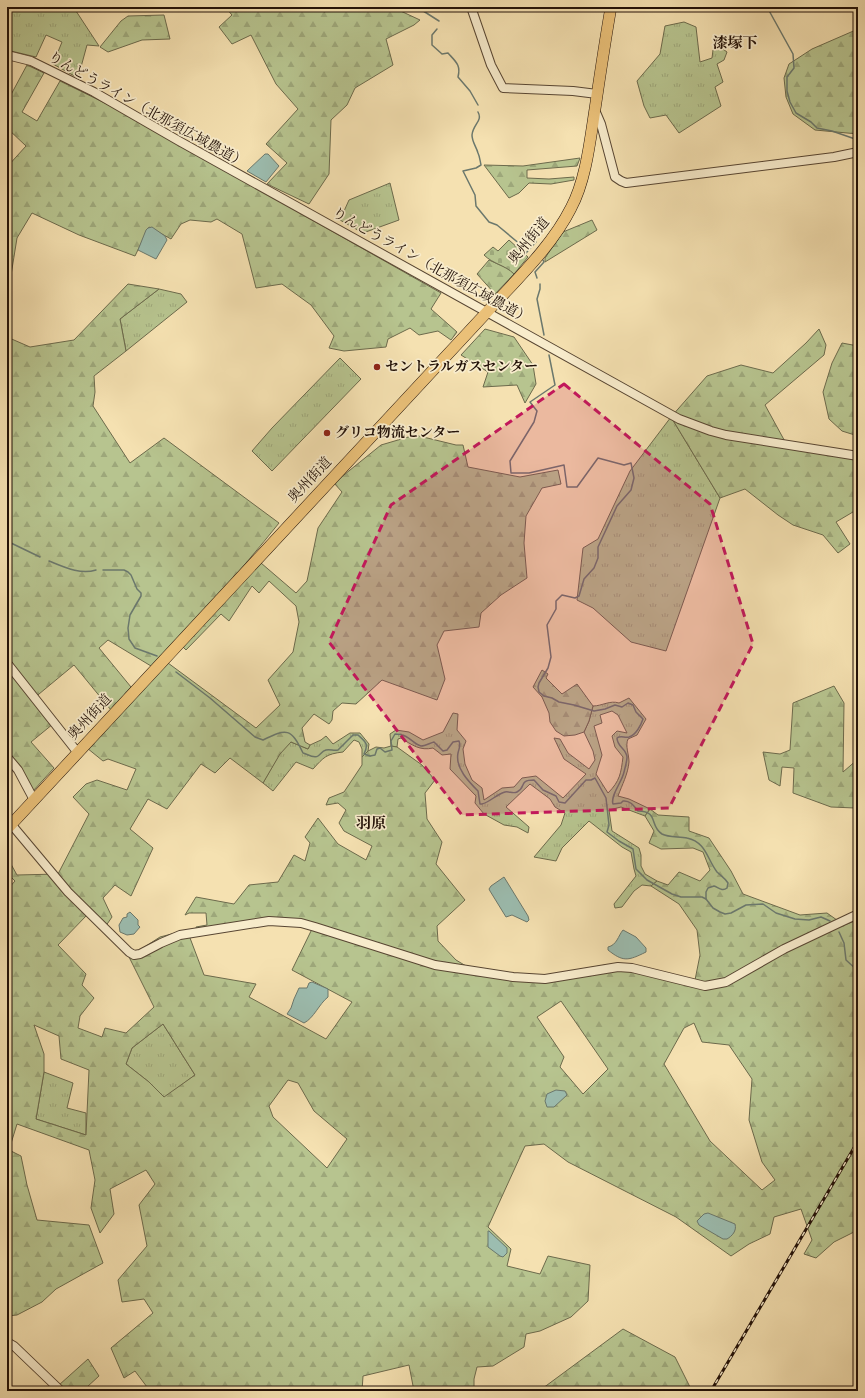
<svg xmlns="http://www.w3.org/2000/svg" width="865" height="1398" viewBox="0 0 865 1398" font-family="'Libre Bodoni','Noto Serif JP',serif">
<defs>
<pattern id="grass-tufts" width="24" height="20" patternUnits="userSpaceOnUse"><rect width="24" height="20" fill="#b7c48f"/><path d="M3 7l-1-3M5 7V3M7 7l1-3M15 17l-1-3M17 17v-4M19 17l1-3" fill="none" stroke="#9da77a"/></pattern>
<pattern id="forest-firs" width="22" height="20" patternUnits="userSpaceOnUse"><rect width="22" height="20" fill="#b7c48f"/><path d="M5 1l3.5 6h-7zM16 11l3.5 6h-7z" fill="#9da77a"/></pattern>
<pattern id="cemetery-stones" width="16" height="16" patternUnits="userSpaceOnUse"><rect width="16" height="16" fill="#b7c48f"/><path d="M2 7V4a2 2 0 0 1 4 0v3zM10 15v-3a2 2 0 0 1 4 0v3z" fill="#9da77a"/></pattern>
</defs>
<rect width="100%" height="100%" fill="#f5e1b1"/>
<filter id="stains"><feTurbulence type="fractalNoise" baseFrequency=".005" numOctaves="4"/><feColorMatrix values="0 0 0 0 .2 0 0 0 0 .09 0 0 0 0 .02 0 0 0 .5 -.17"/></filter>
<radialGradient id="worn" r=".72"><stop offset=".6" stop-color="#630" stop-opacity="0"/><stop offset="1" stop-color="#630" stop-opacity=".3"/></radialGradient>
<g fill="url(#grass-tufts)" stroke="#6c6a4c" fill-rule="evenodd">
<polygon points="7,7 80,7 76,11 99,46 87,45 78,78 53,64 62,42 46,35 36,57 7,50"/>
<polygon points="684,22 696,27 700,62 712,58 713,50 720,47 727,52 724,60 717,64 723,82 715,87 721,106 679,133 666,115 650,118 644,106 637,81 660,54 665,26"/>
<polygon points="390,183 399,220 363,233 340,220 349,200"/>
<polygon points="159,289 181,294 187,302 126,351 120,319"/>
<polygon points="340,358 361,379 272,471 252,451 272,428"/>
<polygon points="671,417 720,498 666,651 631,642 593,608 577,600 583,548 598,539 630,471"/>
<path d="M629,698l17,21 -9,16 -9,4c-3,7 1,15 1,23 -1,12 -7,23 -11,34l11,3 21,10 -5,7 -24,-9 -12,3 3,21 27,17 2,7v11l4,8 12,7 -6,5 -9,-1 -8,6 -12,16 -7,1 -1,-4 22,-28 -2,-7 -3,-17 -9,-5 -33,-26 -27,27 -6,13 -22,-4 27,-32 4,-12 -10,-6 -5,-8 -20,-15 -24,23 23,20 -1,6 -11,-6 -13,-2 -20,-11 -9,-11 1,-7 -26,-27 1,-15 -9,1 -9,-7c-13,3 -21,-3 -32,-10l-3,1 -1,8 -6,-1 -1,-12 6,-4 13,2 14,8 20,-8 10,-19 5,1 -1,16 9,11 -3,8 2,15 7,16 10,8 2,12 18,-12 12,-1 8,-9 14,-2 27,22 23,-24 -22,-15 -10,-21 6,1 8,14 21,16 6,-9 -2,-9 -9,-19 5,-11 4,-15c9,0 17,-6 26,-3zM612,711l6,4 9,18 -10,-2 -5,5 3,11 8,10c-2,16 -3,24 -15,36l-12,-19 6,-19 -8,-29 8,-3 -2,-8z"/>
<path d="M350,733h10l9,11 -1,7 -6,6v-8l-3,-7 -5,-2 -11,12c-17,2 -19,5 -30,17l-17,-7 -23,29 -10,-8 17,-30 11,-11 17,7 2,-4 11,-5 5,-4 7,8z"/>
<polygon points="163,1024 195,1075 164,1098 149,1082 126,1064 132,1048"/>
<polygon points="44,1072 73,1083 67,1108 86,1113 86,1135 36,1119"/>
</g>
<g fill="url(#forest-firs)" stroke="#6c6a4c" fill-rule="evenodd">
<polygon points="225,7 320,7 324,12 343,7 392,7 420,20 414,25 386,39 393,65 355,88 347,105 331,120 329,174 309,204 267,184 287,163 266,144 298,109 276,84 251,35 232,44 219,27 232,15"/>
<polygon points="164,15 170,39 142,40 108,52 100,47 121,21 128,16"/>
<polygon points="858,29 858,134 815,130 793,114 786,97 784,78 789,64 812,49"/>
<polygon points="27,65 44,73 22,112 37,121 60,81 115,108 441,293 431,309 457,332 451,340 438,331 419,335 410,328 388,339 386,347 344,351 329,348 334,336 311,305 282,284 256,288 242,234 217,219 211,222 190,220 181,224 171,239 149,227 135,256 79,235 32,213 17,238 7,300 7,167 26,146 7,128 7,102"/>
<polygon points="580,158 577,166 527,170 527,178 549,179 574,177 574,180 551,184 529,183 519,193 509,198 484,165 523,166"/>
<polygon points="592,220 597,230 545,262 545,258 563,232"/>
<polygon points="489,260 509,269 514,274 495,294 477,274"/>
<path d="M128,284l31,5 -39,30 6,32 -32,25 1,16 -2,14 37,57 34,-25 115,85c-40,50 -83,98 -128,143l-43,-26 -9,8 32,39 -20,23 -37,-45 -41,34 20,25 -22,18 23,26 -21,23 -26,-28v-426l23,10 44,-7z"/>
<polygon points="485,329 514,337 533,365 536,384 525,403 517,385 483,387 488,372 461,355"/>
<polygon points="819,329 826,345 824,355 765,405 788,447 858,455 858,509 836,522 850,544 838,553 823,535 793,525 778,515 745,489 720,498 671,417 707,376 741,365 773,373 806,343"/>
<polygon points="842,343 858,346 858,436 842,431 829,419 823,392 832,363"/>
<path d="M415,435l41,10h7l5,22 52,10 38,-7 3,14 -19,4 -16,28 -2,27 3,35 -26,17 -20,18 -2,14 -35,4 -7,14 8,34 -8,21 -55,-20 -26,24 -14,-1 -9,8 -1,9 -3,4 -15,-10 -12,14 3,14 5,3 -2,4 -17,-7 -11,12 -17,29 -33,-25 -15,15 -14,-9 -34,45 -19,-10 -18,30 23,19 -22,48 -16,-11 -12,13 9,19 -9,13 -16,-15 -29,30 28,29 -4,11 12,13 -14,18 -2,12 24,9 3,-9 21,5 28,-26 -25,-50 31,-20 27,-7 17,45 52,9 -7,13 77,42 26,-37 -60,-32 20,-41 -11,-7 -104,9 -1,-4 11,-2 -1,-12h-17l-4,2 11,-18 38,7 15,-19 29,-3 16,-27 11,6 5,-18 -5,-6 13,-19 20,26 28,16 6,-14 -28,-15 -5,-8 7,-13 -8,-7 -12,2 3,-7 15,-6 18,-27v-8l6,-6 8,-4 8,1 7,-2 6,1 25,18 13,15 -10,13 2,26 15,23 -6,22 29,36 -28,26 1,15 18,19 10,6 59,9h23l57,-10 24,-1 66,16 5,-25 -3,-25 -18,-26 -28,-18 6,-5 11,4 11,-13 21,9 10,-11 -7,-18 -10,-4 -32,1 -12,-6 5,-12 -9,-15 5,-7 8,6 31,2v14l20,7 22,33 12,23 57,21 27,-2 17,12 14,-5v310l-24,12 -18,16 -12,-4 8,-14 -11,-31 -27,8 -4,17 -21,10 -18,12 -55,-39 -108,-55 -24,-18 -19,2 -37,81 23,22 -4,17 33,8 8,-18 42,9 -2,36 -17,16 -31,14 -14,3 -2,13 -31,19 -16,1 -3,12v12h-60l-5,-26 -46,11 -1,15h-212l-15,-20 -11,7 -13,-30 42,-35 -9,-14 -22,3 -4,-22 29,-34 -8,-41 16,-21 -9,-14 -36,19 4,25 -14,19 -9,-25 4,-28 -6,-30 -72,-26 -8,26 12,6 6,29 10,35 52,5 14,38 -47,26 -14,13 -25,13 -10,1v-426l8,-9 -8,-8v-16l10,18 41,-1 31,-60 -16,-17 13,-13 11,-4 30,10 9,-21 -28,-10 -5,2 -16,-13 81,-85 88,65 24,-23 -12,-25 25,-28 6,-30 -3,-16 -27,-25 -10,12 -7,-7 -23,35 -8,-7 -35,36 -4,-4 79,-83 35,30 11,-12 11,-53 24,-36 -8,-9 47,-38zM561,1001l47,68 -25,25 -23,-27 4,-10 -27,-40zM694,1023l8,19 27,3 23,34 -3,41 13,42 13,18 -13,10 -52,-49 -46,-77 20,-36zM163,1024l32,51 -31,22 -15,-15 -23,-18 6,-16zM34,1025l25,11 2,23 28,11 -3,65 -50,-16 8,-47v-18zM288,1080l10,3 16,28 33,28 -20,29 -54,-51 -4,-11z"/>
<polygon points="542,670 548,674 546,678 562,694 577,684 593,706 589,721 584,732 575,735 564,736 556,731 550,722 549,713 542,697 533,687"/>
<polygon points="834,686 844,703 843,772 858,759 858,809 855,808 831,807 793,793 794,768 782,767 780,786 769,780 763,752 780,754 790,750 793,703"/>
<polygon points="623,1329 675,1357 692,1391 539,1391"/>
<polygon points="88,1359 99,1376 87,1387 89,1391 65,1391 59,1385"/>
</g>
<path fill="url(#cemetery-stones)" stroke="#6c6a4c" d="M509,240l19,17 -14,17c-9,-9 -21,-10 -30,-19l9,-8 5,4z"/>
<g fill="#9cbdb0" stroke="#6b786d">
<polygon points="265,154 268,154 279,166 266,182 247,171"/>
<polygon points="152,227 165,236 167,240 156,259 138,250 146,230 148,228"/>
<polygon points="504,877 528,916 529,920 527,922 512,915 506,917 490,891 489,889 491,886"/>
<polygon points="130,912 138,920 138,925 140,927 134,934 127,935 120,932 119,925 123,918 127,917 127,914"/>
<path d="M623,930l13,7 10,11v4c-18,9 -23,10 -38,-2v-3c9,-2 10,-11 15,-17z"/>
<path d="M312,982l16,7v8c-9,7 -14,21 -24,26l-17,-9 4,-6 3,-9 5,-11h8l2,-5z"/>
<polygon points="556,1090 565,1091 567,1095 554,1107 547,1107 545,1101 547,1094"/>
<path d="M708,1213l27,11c2,7 -3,12 -8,15h-4l-24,-14 -2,-4 7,-7z"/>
<polygon points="488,1231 489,1231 507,1248 507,1253 503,1257 500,1256 488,1247"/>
</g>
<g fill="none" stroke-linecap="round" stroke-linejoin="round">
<g stroke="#6b786d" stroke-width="1.5">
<polyline points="417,7 439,21"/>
<polyline points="767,7 793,54 794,68 787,77 787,91 790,102 796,113 811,122 817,128 832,131 858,140"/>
<path d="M437,29l-5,6v10l10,9 6,-1c8,9 13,12 10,24l12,14 8,14"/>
<path d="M478,112c5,9 -5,12 -6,23 0,7 4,11 6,18 2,4 2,8 3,12l-5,3 -13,3 12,24 1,11 13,16 8,3 24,20 5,8 10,-11"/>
<polyline points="537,278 535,272 544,262 543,260"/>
<polyline points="540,284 540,289 537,299 544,335"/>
<path d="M549,355l6,30 -25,17 7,9 -3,11 -24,39 1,12h18l35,-8 3,22h10l21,-29 26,7 7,-2 3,15 -3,12 -14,16 -19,41v11l-4,10 -10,11 -5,17 -4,2 -13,-3 -6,6v8l-9,16 4,32 -3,11 -9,15 -1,4 1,5 5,4 8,2 7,4 15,3 20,6 11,-2 10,-4 7,2 6,-4 5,2 3,7 7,7c-2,6 -7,16 -14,18 -5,1 -8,-2 -12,1 0,9 9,10 10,19 0,4 -2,11 -3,15 -2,10 -14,24 -11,32l8,-1 2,-2c7,-1 11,5 15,10 21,0 11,15 24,23 7,4 18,2 25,4 19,4 20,21 30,34 4,4 8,6 11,11l-1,5c-5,4 -9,-1 -13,-2l-6,2 -2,4v7"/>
<polyline points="7,541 11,543 11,568 7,577"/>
<polyline points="11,543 40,557"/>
<path d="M49,561c15,6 31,14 47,9"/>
<polyline points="103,570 124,570 128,572 131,575 137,589 141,593 141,596 130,615 128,628 129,639 135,648 157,656"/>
<path d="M176,672l34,26 45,39 8,3c24,-12 28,-12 40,13 4,1 11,6 15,3 3,-2 4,-5 8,-6 4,-1 8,1 12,0l15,-15h5c8,7 11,9 6,19l6,2 5,-1 2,-6 3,-1 5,4 7,-2 -1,-9 4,-7c15,0 17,10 26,12 4,0 9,-3 13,-4l9,9 4,-1 6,-8 6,-1c2,5 0,7 -1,12 -3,15 11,29 20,38l2,13h2c8,-2 15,-10 23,-12 4,-1 8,2 12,0 10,-5 1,-12 17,-12l9,10 13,6 3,6 6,1 21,-23h5l4,-2 11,20 3,27 -2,7 12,9 14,8 3,20 11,11 25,14 9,3h21l4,2 7,9 7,4 5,2 6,-1 15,-8 17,-1 13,9 19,6 14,1 12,-3 9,4"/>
<polyline points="839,932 844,943 846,960 858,971"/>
</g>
<defs>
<g id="minor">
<polyline points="471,7 491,65 503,88 573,91 597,94"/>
<polyline points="7,55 31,61 94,92 179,141 679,419 711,431 726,435 858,456"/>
<polyline points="595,110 601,124 615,177 621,181 626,183 834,157 858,152"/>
<polyline points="7,663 78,753"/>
<polyline points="7,757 18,770 34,800"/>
<polyline points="11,824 68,892 129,952 134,955 140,954 161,943 180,935 269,921 301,923 315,927 435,965 513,977 545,979 618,967 632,968 705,986 726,982 784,949 858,914"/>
<polyline points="7,1342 14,1346 61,1391"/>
</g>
<path id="highway" d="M7,829l480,-517c29,-32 65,-66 84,-104 15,-28 19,-67 24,-99 5,-34 10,-68 16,-102"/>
</defs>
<use href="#minor" stroke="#574532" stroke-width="10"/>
<use href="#highway" stroke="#221108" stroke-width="12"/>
<use href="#minor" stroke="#f8eccc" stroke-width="8"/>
<use href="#highway" stroke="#eac078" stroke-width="11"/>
<defs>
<polyline id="rail" points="711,1391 858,1141"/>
</defs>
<use href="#rail" stroke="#221108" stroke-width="3"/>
<use href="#rail" stroke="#f8eccc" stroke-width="1.5" stroke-dasharray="4.5" stroke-linecap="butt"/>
</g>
<path fill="#c2185b" fill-opacity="0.2" stroke="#c2185b" stroke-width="3" stroke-dasharray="8 5" stroke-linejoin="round" d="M564,384l146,120 43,140 -84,164 -207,7 -133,-173 62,-137z"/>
<g fill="#8f2418" stroke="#f8eccc" stroke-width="1.5">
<circle cx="377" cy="367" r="4"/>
<circle cx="327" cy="433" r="4"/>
</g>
<g text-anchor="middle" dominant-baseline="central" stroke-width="3.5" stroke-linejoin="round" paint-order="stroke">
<g font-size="14" fill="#221108" stroke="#f8eccc">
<text transform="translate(147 110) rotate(29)">りんどうライン（北那須広域農道）</text>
<text transform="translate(529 241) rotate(-51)">奥州街道</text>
<text transform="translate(431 266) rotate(29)">りんどうライン（北那須広域農道）</text>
<text transform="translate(310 480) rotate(-47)">奥州街道</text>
<text transform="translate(90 717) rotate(-47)">奥州街道</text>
</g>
<g font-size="14" font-weight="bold" fill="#221108" stroke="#f8eccc" text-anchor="start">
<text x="385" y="367">セントラルガスセンター</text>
<text x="335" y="433">グリコ物流センター</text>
</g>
<g font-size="15" font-weight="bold" fill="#221108" stroke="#f8eccc">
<text x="735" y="43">漆塚下</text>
<text x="371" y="823">羽原</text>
</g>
</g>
<rect width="865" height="1398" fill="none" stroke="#f5e1b1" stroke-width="24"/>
<rect x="8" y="8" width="849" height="1382" fill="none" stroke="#221108" stroke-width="2"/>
<rect x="12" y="12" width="841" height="1374" fill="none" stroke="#221108"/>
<rect width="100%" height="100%" filter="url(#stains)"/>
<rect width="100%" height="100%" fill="url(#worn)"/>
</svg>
